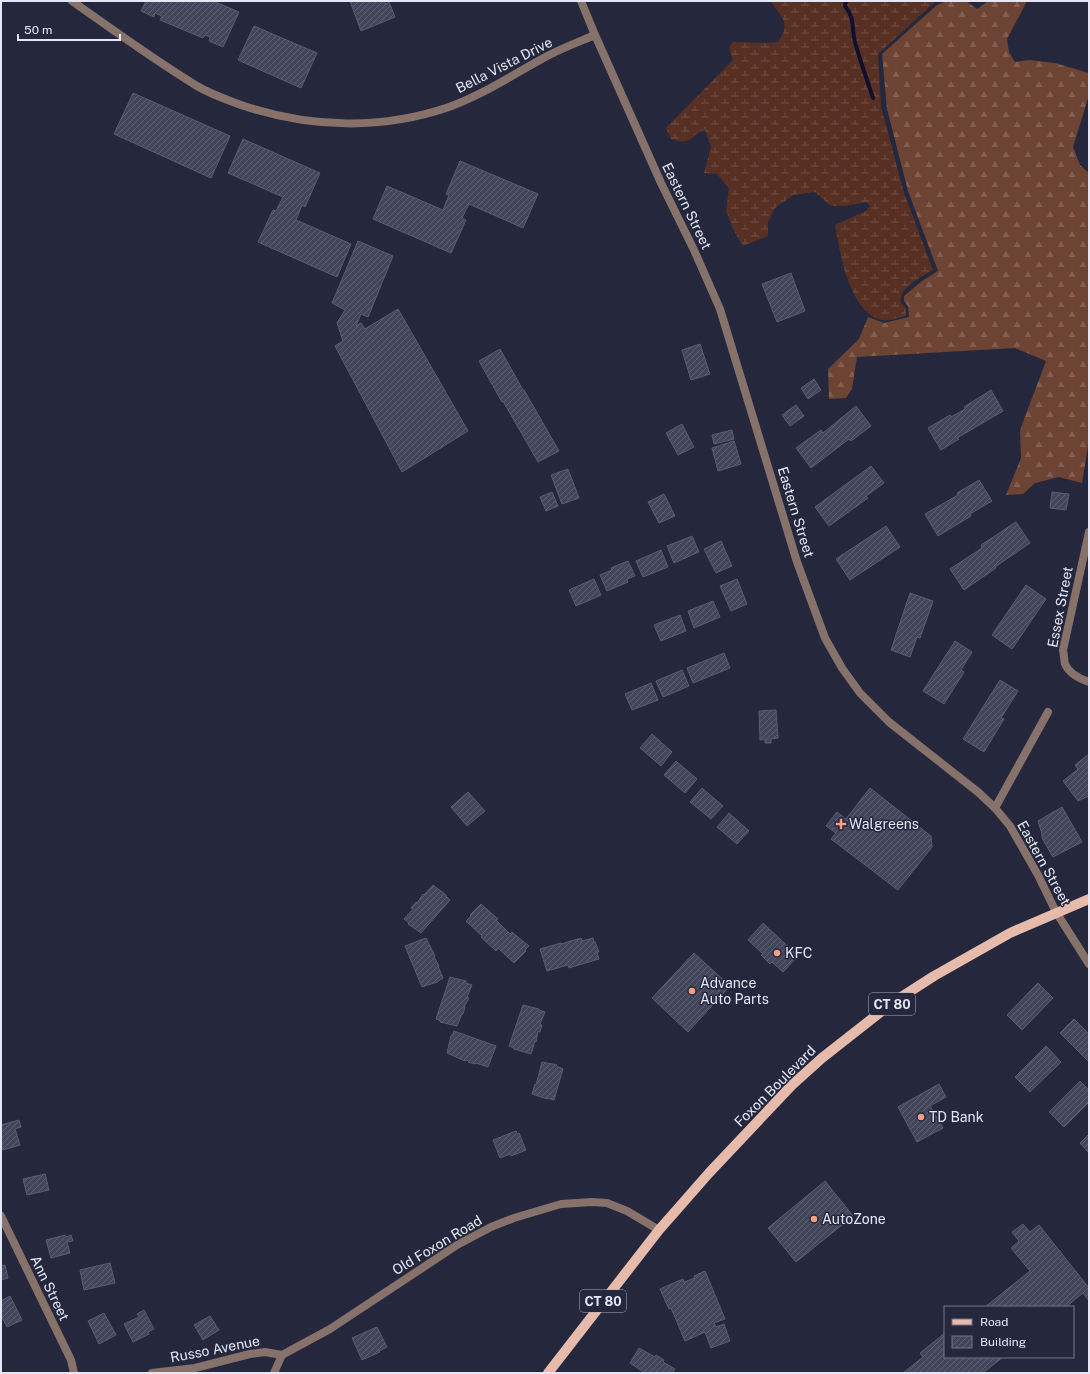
<svg xmlns="http://www.w3.org/2000/svg" width="1090" height="1374" viewBox="0 0 1090 1374" font-family="'Public Sans',sans-serif">
<defs>
<pattern id="forest-firs" width="22" height="20" patternUnits="userSpaceOnUse"><rect width="22" height="20" fill="#6d4334"/><path d="M5 1l3.5 6h-7zM16 11l3.5 6h-7z" fill="#825e52"/></pattern>
<pattern id="wetland-marsh" width="20" height="14" patternUnits="userSpaceOnUse"><rect width="20" height="14" fill="#583023"/><path d="M1 5h8M5 5V1M11 12h8M15 12V8" fill="none" stroke="#704e44"/></pattern>
<pattern id="building-hatch" width="6" height="6" patternUnits="userSpaceOnUse"><rect width="6" height="6" fill="#42455b"/><path d="M-1 1l2-2M0 6l6-6M5 7l2-2" fill="none" stroke="#5d6073"/></pattern>
</defs>
<rect width="100%" height="100%" fill="#25283c"/>
<polygon fill="url(#forest-firs)" points="947,1 966,1 977,9 988,1 1027,1 1007,39 1009,52 1015,62 1029,60 1055,63 1089,73 1089,95 1073,147 1080,165 1089,173 1089,440 1082,483 1059,477 1035,483 1023,494 1006,495 1021,458 1020,430 1046,361 1015,348 857,357 852,389 846,398 829,399 828,369 859,339 868,317 884,323 909,317 908,306 904,301 904,296 922,281 938,271 908,191 887,109 882,54 937,5"/>
<path fill="url(#wetland-marsh)" d="M771,1h165l-58,53 3,52 23,87 29,77c-9,5 -30,16 -32,27 -1,2 0,4 0,6l5,5v8c-6,1 -18,6 -24,4 -33,-8 -42,-67 -47,-95l31,-14 4,-5 -4,-4 -21,4h-14l-16,-14 -22,3 -18,13 -7,14v14l-25,10 -9,-15 -8,-20 3,-23 -12,-14 -13,-1 7,-26 -6,-17c-17,6 -12,16 -34,9l-5,-11 67,-68 -4,-13 4,-5c16,0 28,2 45,0 2,-3 5,-8 6,-11 3,-13 -8,-20 -13,-30z"/>
<g fill="none" stroke-linecap="round" stroke-linejoin="round">
<path stroke="#0f1030" stroke-width="4" d="M846,1l-1,5c11,14 6,22 10,36 5,19 12,37 18,56"/>
</g>
<g fill="url(#building-hatch)" stroke="#595d74">
<polygon points="146,1 213,1 239,12 223,47 209,41 210,37 205,35 203,38 160,20 162,16 155,13 154,17 141,11"/>
<polygon points="350,1 384,1 386,4 389,2 395,17 361,31"/>
<polygon points="254,26 317,53 301,88 238,60"/>
<polygon points="133,93 230,136 211,178 114,134"/>
<polygon points="243,139 320,173 305,207 302,205 296,220 351,244 337,277 258,242 273,210 276,211 283,197 228,173"/>
<polygon points="460,161 538,194 523,228 469,204 462,218 466,220 451,253 373,219 387,186 443,210 449,195 446,194"/>
<polygon points="358,241 393,256 368,317 361,314 356,326 361,323 365,329 398,309 468,431 402,472 335,346 343,341 337,323 345,310 332,303"/>
<polygon points="791,273 805,311 777,322 762,284"/>
<polygon points="700,344 710,374 691,380 682,350"/>
<polygon points="500,349 523,390 524,390 559,451 538,462 503,401 502,402 479,361"/>
<polygon points="814,379 821,390 808,399 801,388"/>
<polygon points="991,390 1003,411 957,438 959,439 941,450 928,428 950,415 951,417 965,409 964,407"/>
<polygon points="796,405 804,416 790,426 782,415"/>
<polygon points="856,406 871,426 851,441 849,439 811,468 796,448 821,430 823,433"/>
<polygon points="682,424 694,447 678,455 666,433"/>
<polygon points="732,430 734,439 714,444 712,435"/>
<polygon points="734,441 741,464 718,471 712,448"/>
<polygon points="871,466 884,483 866,496 868,498 829,526 815,507"/>
<polygon points="568,469 579,498 562,504 551,475"/>
<polygon points="979,480 992,501 970,514 971,516 938,536 925,514 958,495 957,493"/>
<polygon points="552,492 558,506 546,511 540,497"/>
<polygon points="1052,492 1069,494 1066,510 1050,508"/>
<polygon points="664,494 675,516 659,523 648,502"/>
<polygon points="1016,522 1030,543 995,567 996,568 964,590 950,569 982,548 981,545"/>
<polygon points="886,526 900,547 850,580 836,559"/>
<polygon points="692,536 699,552 674,563 667,546"/>
<polygon points="721,541 732,566 716,573 704,549"/>
<polygon points="661,550 668,567 643,577 636,561"/>
<polygon points="628,561 635,576 627,579 628,582 607,591 600,575 612,570 611,568"/>
<polygon points="594,579 601,595 576,606 569,590"/>
<polygon points="737,579 747,604 731,611 720,586"/>
<polygon points="1026,585 1046,599 1012,649 992,635"/>
<polygon points="910,593 933,601 920,638 917,637 910,657 891,650"/>
<polygon points="713,601 720,617 694,628 688,611"/>
<polygon points="680,615 686,631 661,641 654,625"/>
<polygon points="955,641 972,652 961,670 964,672 944,704 923,691"/>
<polygon points="724,653 730,668 693,683 687,668"/>
<polygon points="682,670 689,686 663,697 656,681"/>
<polygon points="1000,680 1018,691 1001,718 1004,719 984,752 963,739"/>
<polygon points="651,683 658,700 632,710 625,694"/>
<polygon points="776,710 778,738 771,739 771,743 765,743 765,739 760,740 759,711"/>
<polygon points="652,734 672,752 661,766 640,748"/>
<polygon points="1089,754 1089,796 1078,801 1063,781 1078,769 1075,765"/>
<polygon points="676,761 697,779 685,793 664,775"/>
<polygon points="702,788 723,806 711,819 690,802"/>
<polygon points="870,788 931,836 932,847 898,890 831,839 836,833 826,826 837,812 846,819"/>
<polygon points="468,792 485,811 467,826 451,807"/>
<polygon points="1062,807 1082,842 1053,857 1042,838 1042,834 1038,821"/>
<polygon points="729,813 749,831 737,844 717,827"/>
<polygon points="433,885 446,895 446,896 450,900 421,933 408,924 409,923 404,919 413,909 411,908 416,902 417,903 423,894 424,895"/>
<polygon points="481,904 498,919 496,920 510,934 512,932 529,946 525,950 526,951 514,963 498,948 496,951 481,937 482,936 466,921 471,916 470,915"/>
<polygon points="763,923 798,956 783,972 772,962 770,964 761,955 763,954 748,940"/>
<polygon points="426,938 435,956 434,957 439,966 438,966 443,978 437,982 422,987 405,946"/>
<polygon points="581,938 582,941 593,938 594,942 595,942 599,952 597,952 599,959 569,968 568,965 547,971 540,949 561,943 561,944"/>
<polygon points="694,953 730,986 688,1032 652,998"/>
<polygon points="450,977 466,981 466,983 472,985 467,997 469,998 464,1007 465,1007 463,1014 462,1014 457,1026 440,1022 441,1021 436,1019"/>
<polygon points="1038,983 1053,998 1022,1030 1007,1015"/>
<polygon points="523,1005 539,1009 539,1010 545,1012 540,1024 542,1025 540,1032 538,1031 536,1042 535,1041 531,1054 514,1049 514,1048 509,1046"/>
<polygon points="1074,1019 1089,1034 1089,1062 1060,1033"/>
<polygon points="454,1031 496,1046 488,1067 476,1063 475,1064 468,1062 469,1061 466,1060 465,1061 447,1053 451,1036 452,1036"/>
<polygon points="1046,1046 1061,1062 1030,1092 1015,1077"/>
<polygon points="542,1062 557,1065 556,1066 563,1069 554,1100 547,1098 547,1099 532,1094 535,1084 536,1085"/>
<polygon points="1080,1081 1089,1090 1089,1102 1064,1127 1049,1112"/>
<polygon points="939,1084 946,1097 930,1106 943,1128 917,1142 898,1107"/>
<polygon points="19,1120 21,1127 15,1129 20,1145 3,1150 1,1145 1,1125"/>
<polygon points="516,1131 517,1134 519,1133 526,1150 511,1156 510,1154 500,1158 493,1140"/>
<polygon points="1089,1134 1089,1153 1080,1143"/>
<polygon points="45,1174 49,1190 27,1195 23,1179"/>
<polygon points="825,1181 853,1216 796,1262 768,1228"/>
<polygon points="1023,1224 1030,1232 1039,1225 1089,1288 1089,1301 1083,1293 1066,1307 985,1307 1030,1271 1011,1248 1019,1241 1012,1232"/>
<polygon points="65,1235 66,1237 71,1235 73,1241 67,1242 70,1253 51,1258 46,1240"/>
<polygon points="110,1263 115,1283 84,1290 80,1270"/>
<polygon points="5,1265 8,1278 1,1280 1,1266"/>
<polygon points="705,1271 725,1319 714,1323 716,1327 724,1324 730,1341 711,1348 705,1332 685,1341 671,1308 669,1309 660,1289 683,1279 684,1282 695,1278 694,1276"/>
<polygon points="10,1296 22,1320 7,1327 1,1315 1,1301"/>
<polygon points="144,1310 154,1329 148,1332 149,1334 133,1342 124,1324 139,1317 137,1314"/>
<polygon points="104,1313 116,1335 99,1344 88,1321"/>
<polygon points="210,1316 219,1330 203,1340 194,1325"/>
<polygon points="377,1327 387,1347 379,1351 380,1352 362,1360 352,1338"/>
<polygon points="945,1333 945,1357 1003,1357 983,1373 903,1373 923,1357 920,1353"/>
<polygon points="639,1348 655,1357 656,1355 664,1360 663,1362 675,1369 672,1373 645,1373 630,1363"/>
</g>
<g fill="none" stroke-linecap="round" stroke-linejoin="round">
<g stroke="#87726b" stroke-width="8">
<path d="M72,1c41,29 82,59 125,85 15,9 31,14 47,20 67,22 138,24 205,1 33,-12 60,-30 91,-47 17,-10 36,-17 55,-25"/>
<path d="M1089,532l-26,118c1,4 1,10 2,14 4,9 15,15 24,18"/>
<polyline points="995,808 1048,712"/>
<polyline points="1056,912 1089,964"/>
<polyline points="1,1216 71,1360 74,1373"/>
</g>
<g stroke="#87726b" stroke-width="8">
<polyline points="581,1 595,35 661,183 694,250 720,309 797,562 825,638 842,668 860,693 889,722 978,792 995,808 1010,826 1038,875 1056,912"/>
<polyline points="152,1373 195,1368 250,1354 265,1352 282,1355"/>
<polyline points="274,1373 282,1355 330,1329 457,1245 491,1227 514,1218 561,1204 592,1202 607,1203 627,1211 659,1230"/>
</g>
<polyline stroke="#e6bbac" stroke-width="10" points="548,1373 659,1230 709,1173 792,1085 822,1058 892,1003 934,976 1010,933 1089,899"/>
</g>
<g fill="#f39f83" stroke="#25283c" stroke-width="1.5">
<path d="M839 818h4v4h4v4h-4v4h-4v-4h-4v-4h4z"/>
<circle cx="777" cy="953" r="4"/>
<circle cx="692" cy="991" r="4"/>
<circle cx="921" cy="1117" r="4"/>
<circle cx="814" cy="1219" r="4"/>
</g>
<g text-anchor="middle" dominant-baseline="central" stroke-width="3" stroke-linejoin="round" paint-order="stroke">
<g fill="#25283c" stroke="#abaebe" stroke-width="1">
<rect x="869" y="993" width="46" height="22" rx="3"/>
<rect x="580" y="1290" width="46" height="22" rx="3"/>
</g>
<g font-size="13" font-weight="bold" fill="#e5e7f5">
<text x="892" y="1004">CT 80</text>
<text x="603" y="1301">CT 80</text>
</g>
<g font-size="14" fill="#e5e7f5" stroke="#25283c">
<text transform="translate(504 65) rotate(-27)">Bella Vista Drive</text>
<text transform="translate(687 206) rotate(64)">Eastern Street</text>
<text transform="translate(796 512) rotate(73)">Eastern Street</text>
<text transform="translate(1060 607) rotate(-79)">Essex Street</text>
<text transform="translate(1044 863) rotate(61)">Eastern Street</text>
<text transform="translate(775 1086) rotate(-45)">Foxon Boulevard</text>
<text transform="translate(437 1245) rotate(-31)">Old Foxon Road</text>
<text transform="translate(50 1288) rotate(64)">Ann Street</text>
<text transform="translate(215 1349) rotate(-11)">Russo Avenue</text>
</g>
<g font-size="14" fill="#e5e7f5" stroke="#25283c" text-anchor="start">
<text x="849" y="824">Walgreens</text>
<text x="785" y="953">KFC</text>
<text x="700" y="983">Advance<tspan x="700" dy="16">Auto Parts</tspan></text>
<text x="929" y="1117">TD Bank</text>
<text x="822" y="1219">AutoZone</text>
</g>
</g>
<rect width="1090" height="1374" fill="none" stroke="#e5e7f5" stroke-width="4"/>
<rect x="944" y="1306" width="130" height="52" fill="#25283c" stroke="#727486"/>
<rect x="952" y="1319" width="20" height="6" fill="#e6bbac" stroke="#727486"/>
<text x="980" y="1326" font-size="12" fill="#e5e7f5">Road</text>
<rect x="952" y="1336" width="20" height="12" fill="url(#building-hatch)" stroke="#727486"/>
<text x="980" y="1346" font-size="12" fill="#e5e7f5">Building</text>
<path d="M18 34v6h102v-6" fill="none" stroke="#e5e7f5" stroke-width="2"/>
<text x="24" y="34" font-size="12" fill="#e5e7f5" stroke="#25283c" stroke-width="3" paint-order="stroke">50 m</text>
</svg>
